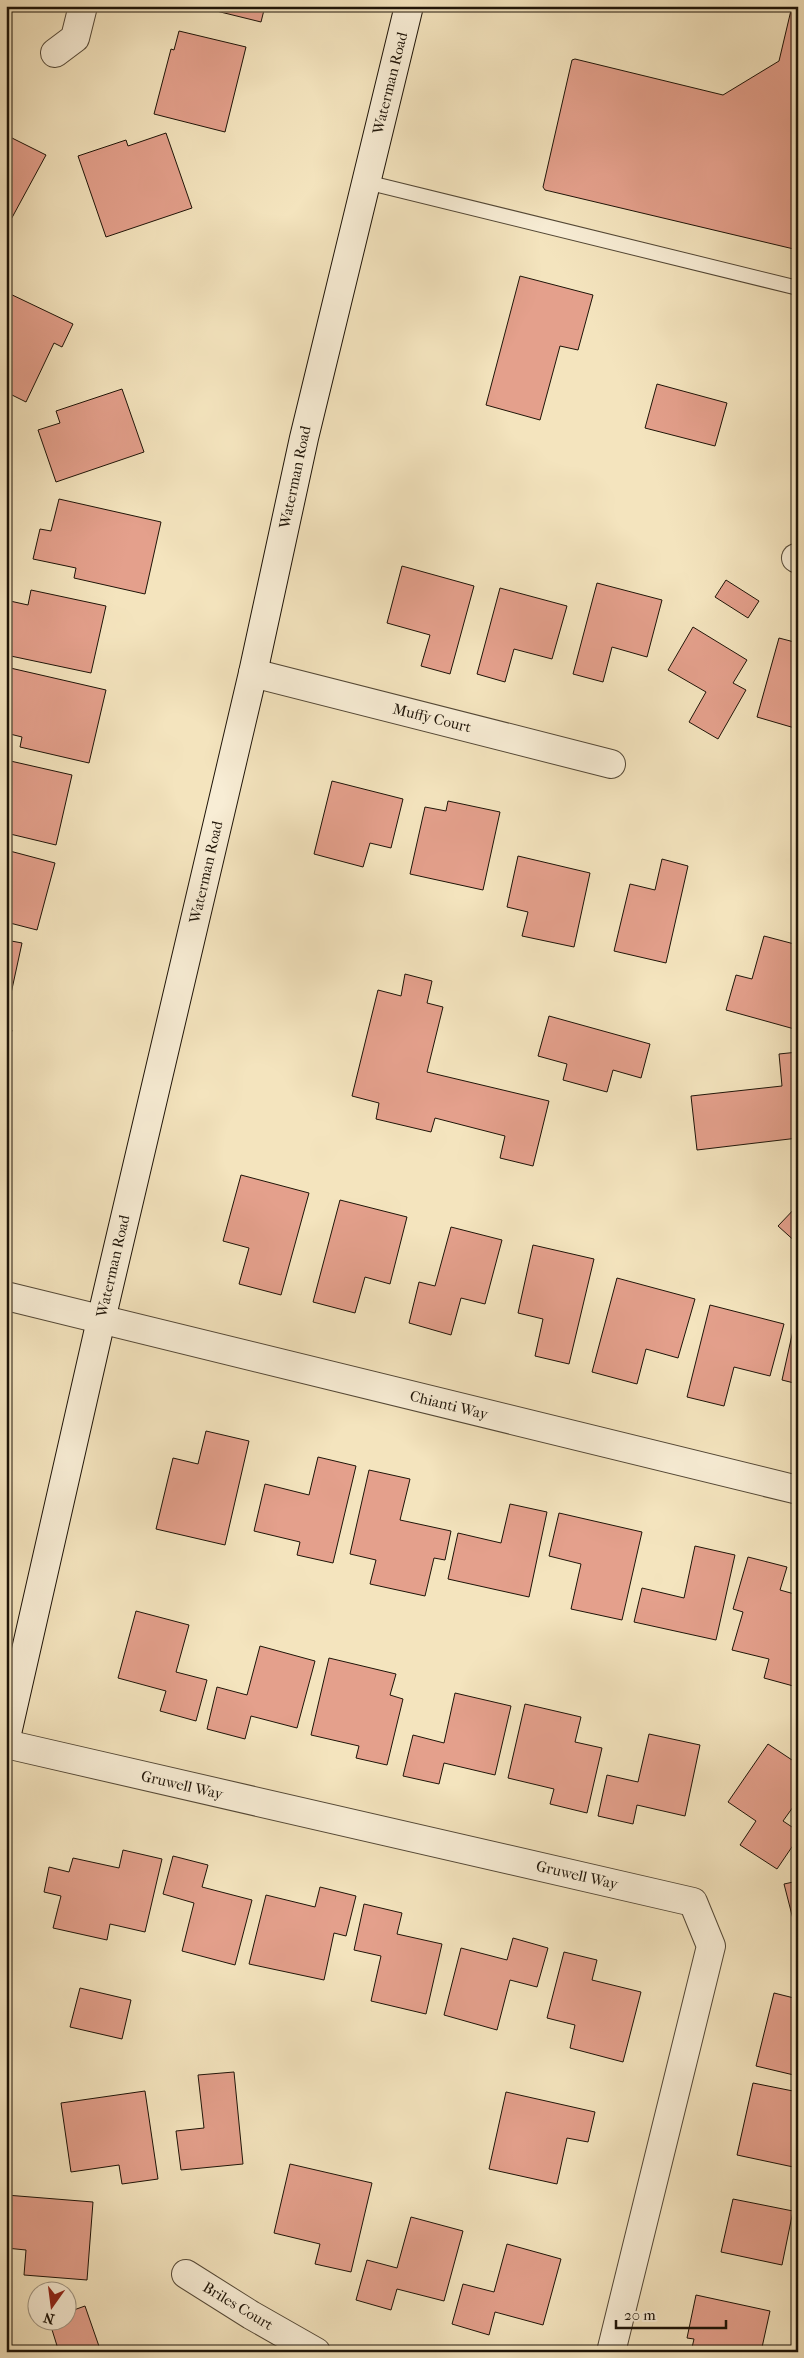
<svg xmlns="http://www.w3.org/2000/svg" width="804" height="2358" viewBox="0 0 804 2358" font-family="'IM FELL French Canon',serif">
<rect width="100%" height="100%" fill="#f4e4be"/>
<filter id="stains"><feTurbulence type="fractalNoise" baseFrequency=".004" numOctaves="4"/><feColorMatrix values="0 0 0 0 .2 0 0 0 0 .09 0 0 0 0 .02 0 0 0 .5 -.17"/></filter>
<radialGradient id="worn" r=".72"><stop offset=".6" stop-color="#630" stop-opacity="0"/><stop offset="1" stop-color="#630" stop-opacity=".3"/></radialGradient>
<g fill="#e4a08c" stroke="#1e1408">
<polygon points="196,6 265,6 261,22"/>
<polygon points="792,6 798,6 798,250 545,190 543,187 572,60 575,59 723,95 779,61"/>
<polygon points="179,31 246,47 225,132 154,114 171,49 174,50"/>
<polygon points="166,133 192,208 106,237 78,156 126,140 128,146"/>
<polygon points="6,135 46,155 8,225 6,224"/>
<polygon points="520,276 593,295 578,350 560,346 540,420 486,405"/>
<polygon points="6,292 73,324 62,347 54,343 26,402 6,392"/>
<polygon points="657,384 727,403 715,446 645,428"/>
<polygon points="122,389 144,452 56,482 38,430 60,423 56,411"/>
<polygon points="59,499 161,522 145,594 74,578 76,568 33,559 40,529 51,531"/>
<polygon points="402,566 474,586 450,674 421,666 430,635 387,623"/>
<polygon points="726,580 759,601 748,618 715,597"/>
<polygon points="597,583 662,600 647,657 612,647 603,682 573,674"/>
<polygon points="500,588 567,606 552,659 514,649 505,682 477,674"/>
<polygon points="31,590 106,606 91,673 6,655 6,615 10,601 28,605"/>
<polygon points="693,627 747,660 733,683 746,690 718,739 689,722 706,692 668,670"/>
<polygon points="779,638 798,643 798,729 757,717"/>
<polygon points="6,667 106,690 89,763 20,747 22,737 6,733"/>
<polygon points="6,760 72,775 56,845 6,833"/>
<polygon points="332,781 403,799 391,848 370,843 363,867 314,854"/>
<polygon points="448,801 500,812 483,890 410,874 425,807 446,811"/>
<polygon points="6,850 55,863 37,930 6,922"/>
<polygon points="518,856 590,873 574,947 522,936 528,912 507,907"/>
<polygon points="662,859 688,866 666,963 614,951 630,884 655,890"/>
<polygon points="764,936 798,945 798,1030 726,1010 736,975 752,979"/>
<polygon points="6,940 22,943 7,1012 6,1011"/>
<polygon points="405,974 432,981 427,1003 443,1007 427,1072 549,1101 533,1166 500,1158 505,1136 435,1118 431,1132 376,1119 379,1103 352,1096 378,990 401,996"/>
<polygon points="549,1016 650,1044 641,1078 613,1070 607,1092 563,1080 567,1064 538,1056"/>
<polygon points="6,1028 12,1030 6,1057"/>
<polygon points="798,1052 798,1138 697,1150 691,1096 782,1086 779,1054"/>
<polygon points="241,1175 309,1193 281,1295 239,1284 249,1248 223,1241"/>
<polygon points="340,1200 407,1217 390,1284 365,1277 355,1313 313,1302"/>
<polygon points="798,1205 798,1244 778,1226"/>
<polygon points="451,1227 502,1240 485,1304 461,1298 451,1335 409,1323 419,1282 435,1286"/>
<polygon points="533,1245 594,1259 569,1364 535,1356 543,1319 518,1313"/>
<polygon points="617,1278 695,1299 678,1358 646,1349 637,1384 592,1372"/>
<polygon points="710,1305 784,1324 770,1376 734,1367 724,1406 687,1397"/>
<polygon points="794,1326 798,1327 798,1384 782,1380"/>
<polygon points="206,1431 249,1441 225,1545 156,1529 173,1458 198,1464"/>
<polygon points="318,1457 356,1466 333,1563 297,1555 300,1542 254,1531 265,1484 309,1495"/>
<polygon points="369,1470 410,1479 400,1520 451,1531 445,1560 434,1558 425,1596 370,1584 376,1560 350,1554"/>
<polygon points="510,1504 547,1512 529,1597 448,1579 458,1533 501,1543"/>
<polygon points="559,1513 642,1532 622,1620 571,1609 581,1564 549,1556"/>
<polygon points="695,1546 735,1555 716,1640 634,1622 642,1588 684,1598"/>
<polygon points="748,1557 787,1567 780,1590 798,1595 797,1687 764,1678 769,1659 732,1650 743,1612 733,1609"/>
<polygon points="136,1611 189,1625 176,1672 207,1680 196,1721 160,1711 166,1691 118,1678"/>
<polygon points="260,1646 315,1661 297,1728 251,1716 245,1739 207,1729 217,1687 247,1695"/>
<polygon points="329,1658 396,1674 390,1695 403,1699 387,1765 356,1758 359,1746 311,1735"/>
<polygon points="455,1693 511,1706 495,1775 444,1763 439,1784 403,1776 413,1735 444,1743"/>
<polygon points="525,1704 581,1717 575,1742 602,1748 587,1813 550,1804 554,1789 508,1778"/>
<polygon points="649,1734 700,1745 685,1816 637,1805 633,1824 598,1816 607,1775 638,1782"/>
<polygon points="768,1744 798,1764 798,1800 783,1821 798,1831 798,1838 777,1869 740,1845 756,1821 728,1802"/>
<polygon points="123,1850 162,1859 145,1932 110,1924 107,1940 53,1928 61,1896 44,1892 49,1867 69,1872 73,1858 119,1868"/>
<polygon points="173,1856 208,1865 202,1887 252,1900 235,1965 182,1951 194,1903 163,1894"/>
<polygon points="798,1881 798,1921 794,1923 784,1884"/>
<polygon points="320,1887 356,1896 346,1936 334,1933 324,1980 249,1964 266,1895 315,1907"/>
<polygon points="364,1904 402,1913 397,1934 442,1944 426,2014 371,2001 381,1956 354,1950"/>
<polygon points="513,1938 548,1948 537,1987 510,1980 497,2030 444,2015 461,1948 507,1960"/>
<polygon points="564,1952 597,1960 592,1980 641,1992 623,2062 570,2048 575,2025 547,2018"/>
<polygon points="80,1988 131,2000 122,2039 70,2027"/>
<polygon points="774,1993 798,1999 798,2076 756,2066"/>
<polygon points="234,2072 243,2164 181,2170 176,2131 204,2128 198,2075"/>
<polygon points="753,2083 798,2092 798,2168 737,2155"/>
<polygon points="145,2091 158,2179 122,2184 119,2165 71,2172 61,2103"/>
<polygon points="506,2092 595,2112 588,2142 567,2138 557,2184 489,2169"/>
<polygon points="290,2164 372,2183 351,2272 315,2264 320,2244 274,2233"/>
<polygon points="6,2195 93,2202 87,2280 24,2275 26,2250 6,2248"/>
<polygon points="733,2199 793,2211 782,2265 721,2252"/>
<polygon points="411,2217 463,2231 444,2301 397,2289 391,2310 356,2300 367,2260 397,2268"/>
<polygon points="507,2244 561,2259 543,2325 495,2312 489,2335 452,2324 463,2284 494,2292"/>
<polygon points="696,2295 770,2311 761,2352 691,2352 694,2339 687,2338"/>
<polygon points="85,2306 101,2352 50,2352 58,2349 49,2320 68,2320 68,2312"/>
</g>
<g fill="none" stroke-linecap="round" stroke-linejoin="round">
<defs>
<polyline id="lane" points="366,182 798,288"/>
<g id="street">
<polyline points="55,53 75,38 83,6"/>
<polyline points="796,558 798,559"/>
<polyline points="253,673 611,764"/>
<polyline points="6,1296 798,1490"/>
<polyline points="6,1744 693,1902 711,1946 611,2352"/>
<polyline points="186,2274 251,2315 316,2352"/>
</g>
<polyline id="secondary" points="6,1738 101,1320 253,673 304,438 409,6"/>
</defs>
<use href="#lane" stroke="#544836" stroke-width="16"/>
<use href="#street" stroke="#544836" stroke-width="30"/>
<use href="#secondary" stroke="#1e1408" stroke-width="30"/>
<use href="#lane" stroke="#f8edd5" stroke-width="14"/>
<use href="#street" stroke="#f8edd5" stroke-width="28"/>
<use href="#secondary" stroke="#f8edd5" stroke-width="28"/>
</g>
<g text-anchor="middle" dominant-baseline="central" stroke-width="5" stroke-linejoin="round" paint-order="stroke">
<g font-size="15" fill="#1e1408" stroke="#f8edd5">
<text transform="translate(390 83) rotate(-76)">Waterman Road</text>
<text transform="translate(295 477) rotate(-78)">Waterman Road</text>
<text transform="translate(432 718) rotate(14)">Muffy Court</text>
<text transform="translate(206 872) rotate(-77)">Waterman Road</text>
<text transform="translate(113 1266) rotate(-77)">Waterman Road</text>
<text transform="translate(449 1405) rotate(14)">Chianti Way</text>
<text transform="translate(182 1785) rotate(13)">Gruwell Way</text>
<text transform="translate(577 1875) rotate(13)">Gruwell Way</text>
<text transform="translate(238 2306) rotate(31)">Briles Court</text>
</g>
</g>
<rect width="804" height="2358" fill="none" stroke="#f4e4be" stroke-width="25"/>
<rect x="8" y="8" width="789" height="2343" fill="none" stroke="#1e1408" stroke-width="2.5"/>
<rect x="12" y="12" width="779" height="2333" fill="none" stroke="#1e1408"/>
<g transform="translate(52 2306) rotate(194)"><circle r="24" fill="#f8edd5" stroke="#a19683"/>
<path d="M0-4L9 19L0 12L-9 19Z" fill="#8f2418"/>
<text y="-8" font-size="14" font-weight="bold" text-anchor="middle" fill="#1e1408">N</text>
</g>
<path d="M616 2320v8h110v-8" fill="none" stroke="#1e1408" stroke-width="2.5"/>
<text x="624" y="2320" font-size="15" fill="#1e1408" stroke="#f8edd5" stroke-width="4" paint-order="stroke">20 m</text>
<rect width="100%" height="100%" filter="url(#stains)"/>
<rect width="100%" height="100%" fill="url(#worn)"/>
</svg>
